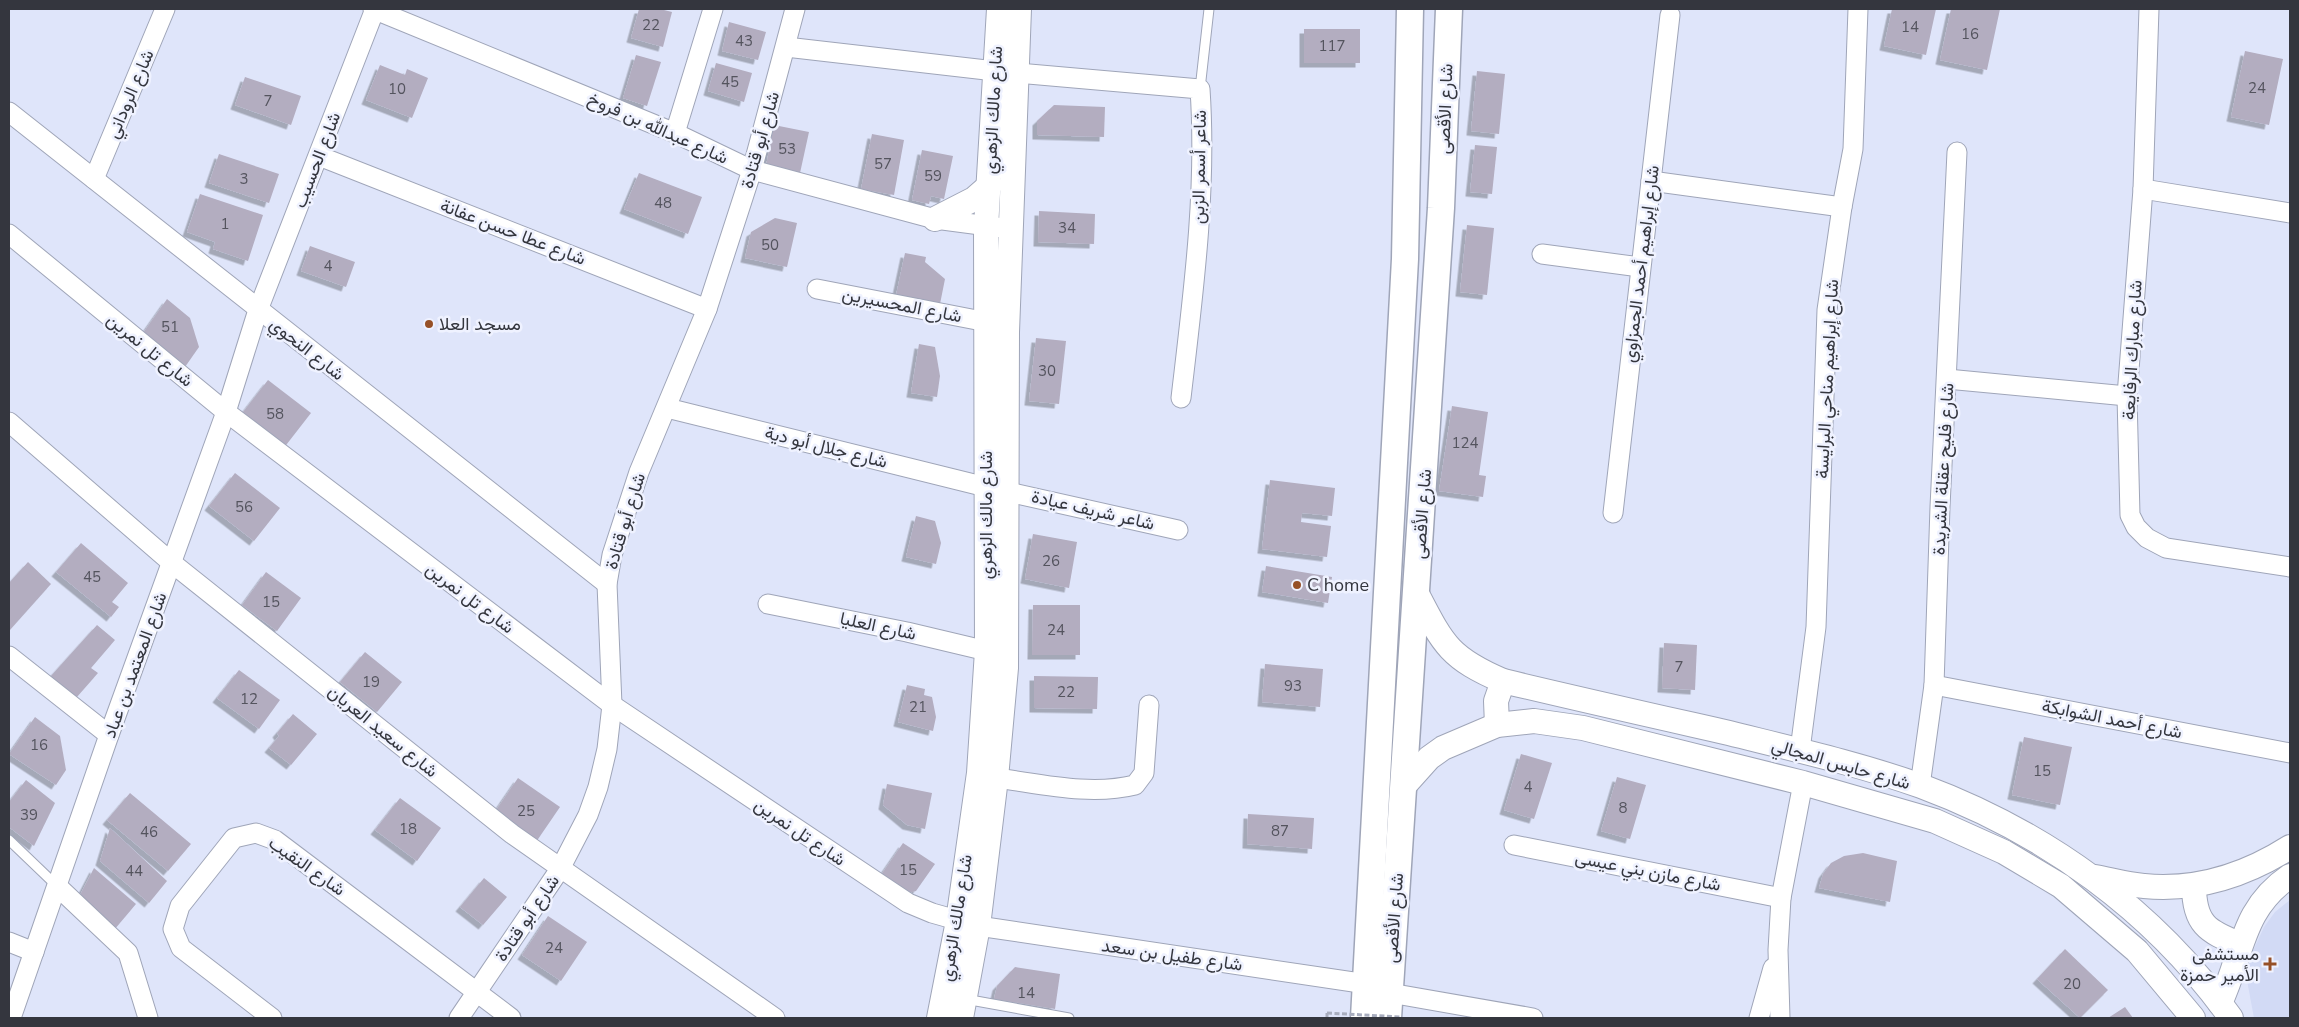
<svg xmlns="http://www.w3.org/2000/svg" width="2299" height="1027" viewBox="0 0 2299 1027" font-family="'Nunito Sans',Vazirmatn,sans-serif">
<defs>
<filter id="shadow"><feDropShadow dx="-4.5" dy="4.5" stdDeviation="0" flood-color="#0004"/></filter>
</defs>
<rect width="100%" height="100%" fill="#dfe5fa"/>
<polygon fill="#d2daf5" points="2290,900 2290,1018 2254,1018 2246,975 2252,953 2264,927 2275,912"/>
<g fill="#b3adc0" filter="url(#shadow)">
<polygon points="639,9 660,9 672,12 663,47 631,38"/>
<polygon points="1892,9 1936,9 1926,55 1884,46"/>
<polygon points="1951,9 2000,9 1987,70 1940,60"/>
<polygon points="729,22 766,32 758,60 722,51"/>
<rect x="1304" y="29" width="56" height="34"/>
<polygon points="2245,51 2283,59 2269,125 2231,117"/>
<polygon points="636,55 661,62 647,106 623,98"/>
<polygon points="716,63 752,73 744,102 708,91"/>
<polygon points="380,65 405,75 407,69 428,78 412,118 366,100"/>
<polygon points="1477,71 1505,74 1499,134 1471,131"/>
<polygon points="245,77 301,96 291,125 235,105"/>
<polygon points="1054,105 1105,107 1104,137 1037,135 1037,121"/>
<polygon points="774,125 809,132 800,173 766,166"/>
<polygon points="872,134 904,140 894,195 861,189"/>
<polygon points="1475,145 1497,147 1492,194 1470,192"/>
<polygon points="922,150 953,156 944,199 931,196 929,204 912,200"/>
<polygon points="219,154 279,174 269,203 209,183"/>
<polygon points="639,173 702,197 688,234 624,209"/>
<polygon points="200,194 263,215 248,261 213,249 215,242 187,232"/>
<polygon points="1039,211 1095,214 1094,244 1038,242"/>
<polygon points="775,218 797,223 787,267 745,258 751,232"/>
<polygon points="1467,225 1494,228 1487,295 1460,292"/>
<polygon points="310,246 355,262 346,287 301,271"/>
<polygon points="905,253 926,257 925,262 945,279 939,309 895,300"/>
<polygon points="167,299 190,318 199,347 185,367 141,336"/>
<polygon points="1036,338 1066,341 1059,404 1029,401"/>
<polygon points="919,344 935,347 940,376 937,397 911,393"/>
<polygon points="268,380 311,413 283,449 240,416"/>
<polygon points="1452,406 1488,412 1479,475 1486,476 1483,497 1439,491"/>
<polygon points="235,473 280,508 254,541 209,506"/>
<polygon points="1270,480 1335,488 1332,516 1302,513 1301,522 1331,526 1327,557 1262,549"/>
<polygon points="916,516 935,521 941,543 936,564 906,557"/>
<polygon points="1033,534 1077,542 1069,588 1025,579"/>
<polygon points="81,543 128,583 112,602 119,607 111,617 56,572"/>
<polygon points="28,562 51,584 9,631 9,583"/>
<polygon points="1266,566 1332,577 1328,603 1262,592"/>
<polygon points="266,572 301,598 277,631 242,605"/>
<polygon points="1033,605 1080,605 1080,655 1032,655"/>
<polygon points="97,625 115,640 91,668 98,673 76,698 51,676"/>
<polygon points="1664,643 1697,645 1695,690 1662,688"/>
<polygon points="365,652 402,682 377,712 340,682"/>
<polygon points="1265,664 1323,669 1320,707 1262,702"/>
<polygon points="239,670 280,700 259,729 217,698"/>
<polygon points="1034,676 1098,677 1097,709 1034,708"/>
<polygon points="907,685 925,689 924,695 932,697 936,717 933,731 898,722"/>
<polygon points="293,714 317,734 291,765 269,748 279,736 277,733"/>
<polygon points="35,717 60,736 66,770 56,785 9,754"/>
<polygon points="2024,737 2072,747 2060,805 2012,795"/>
<polygon points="1521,754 1552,763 1534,819 1504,810"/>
<polygon points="1617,777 1646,785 1630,839 1601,831"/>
<polygon points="518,778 560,807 534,845 492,816"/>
<polygon points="26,780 55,803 34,846 9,827 9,802"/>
<polygon points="887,784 932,793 925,829 907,825 883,805"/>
<polygon points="130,793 191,844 168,871 107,820"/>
<polygon points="400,798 441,828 417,861 375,830"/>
<polygon points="1248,814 1314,818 1312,849 1247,844"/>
<polygon points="110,828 167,881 149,903 100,861"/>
<polygon points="903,843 935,864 916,891 908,893 881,875"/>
<polygon points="1863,853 1897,861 1890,902 1819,888 1823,874 1831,863 1844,856"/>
<polygon points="94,868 136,904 114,930 78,899"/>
<polygon points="484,878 507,897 483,925 460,907"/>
<polygon points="548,916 587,942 561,981 522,955"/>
<polygon points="2065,949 2108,990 2080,1018 2037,979"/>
<polygon points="1015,967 1060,974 1055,1009 994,999 997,986"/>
<polygon points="2125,1007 2133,1018 2108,1018"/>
</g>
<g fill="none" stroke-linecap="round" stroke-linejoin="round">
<defs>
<g id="service">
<polyline points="1200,89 1209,9"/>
<polyline points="9,840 57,886"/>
<polyline points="965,999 1069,1018"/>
</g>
<g id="minor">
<polyline points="373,9 675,133 752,170 935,219 1011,229"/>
<polyline points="2149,9 2143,189 2127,396 2130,515 2136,527 2147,538 2166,548 2290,567"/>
<path d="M786,47l209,24 205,18c7,103 -7,206 -19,309"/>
<polyline points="9,112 607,584"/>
<polyline points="675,133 713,9"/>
<polyline points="319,156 707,309"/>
<polyline points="94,179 165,9"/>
<polyline points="1651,181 1842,207"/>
<polyline points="2143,189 2290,213"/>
<polyline points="9,234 226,412 612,705 908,903 932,913 978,926 1367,984"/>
<polyline points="1542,254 1640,267"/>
<polyline points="817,289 987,322"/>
<polyline points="1947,379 2127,396"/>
<polyline points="667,408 986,487 1178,530"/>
<polyline points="9,422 172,563 512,834 775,1018"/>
<polyline points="1613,513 1670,15"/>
<polyline points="768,604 907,632 987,651"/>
<polyline points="9,656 109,735"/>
<polyline points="1934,685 2290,753"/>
<polyline points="1800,750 1816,627 1827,310 1842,207 1853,149 1858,9"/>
<path d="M996,778c46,6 94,18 139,7l9,-12 5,-68"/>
<polyline points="1920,786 1934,685 1940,507 1957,152"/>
<polyline points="1514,845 1781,898"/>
<polyline points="57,886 128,953 148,1018"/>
<polyline points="9,942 34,952"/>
<polyline points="1390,993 1533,1018"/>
<polyline points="11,1018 109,735 226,412 258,310 375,9"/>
<polyline points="272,1018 181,948 173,929 180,906 234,838 256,833 275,840 511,1018"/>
<polyline points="459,1018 560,869 588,815 598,787 607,749 612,705 607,584 612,555 639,472 707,309 752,170 795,9"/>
<polyline points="1759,1018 1773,968"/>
<polyline points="1780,1018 1778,950 1781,898 1803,783"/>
</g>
<g id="tertiary">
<polyline points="935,219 974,199 990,185"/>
<path d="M1417,594c26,50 32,64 86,87 75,18 151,35 226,52 64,16 130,31 192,53 124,46 233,124 310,232"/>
<polyline points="1497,725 1496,701 1503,681"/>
<polyline points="1403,787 1429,758 1443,748 1497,725 1534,721 1583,728 1803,783 1935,821 2004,852 2061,886 2137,951 2193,1018"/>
<path d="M2095,877c16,3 33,8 49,9 53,5 102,-11 146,-39"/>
<path d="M2194,886c0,37 13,46 46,58"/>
<path d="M2220,1003c23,-49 21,-94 70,-127"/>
<polyline points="939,1018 958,921 979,773 987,651 986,227 999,9"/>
<polyline points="961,1018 978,926 996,778 1006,668 1007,332 1019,9"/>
</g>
<g id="secondary">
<polyline points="1364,1018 1405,259 1410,9"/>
<polyline points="1388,1018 1441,208 1449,9"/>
</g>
</defs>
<use href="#service" stroke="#9fa5b8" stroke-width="11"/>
<use href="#minor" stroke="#9fa5b8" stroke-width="21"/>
<use href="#tertiary" stroke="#9fa5b8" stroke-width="26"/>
<use href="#secondary" stroke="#9fa5b8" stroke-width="29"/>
<polyline stroke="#a8adbe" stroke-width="3" stroke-dasharray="5 2.5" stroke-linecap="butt" points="1327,1018 1327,1013"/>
<use href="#service" stroke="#fff" stroke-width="9"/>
<use href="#minor" stroke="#fff" stroke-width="19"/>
<use href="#tertiary" stroke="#fff" stroke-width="24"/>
<use href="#secondary" stroke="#fff" stroke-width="26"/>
<polyline stroke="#a8adbe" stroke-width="3" stroke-dasharray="5 2.5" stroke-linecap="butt" points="1327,1013 1401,1017"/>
</g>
<g fill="#965027" stroke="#eff2ff" stroke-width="2">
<circle cx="429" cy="324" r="5"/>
<circle cx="1297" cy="585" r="5"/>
<path d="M2267.5 956.5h5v5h5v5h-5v5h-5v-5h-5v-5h5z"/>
</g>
<g text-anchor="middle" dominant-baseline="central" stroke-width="5" stroke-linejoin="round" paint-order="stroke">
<g font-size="15" fill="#54545e">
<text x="651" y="25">22</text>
<text x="1910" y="27">14</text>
<text x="1970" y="34">16</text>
<text x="744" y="41">43</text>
<text x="1332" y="46">117</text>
<text x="730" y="82">45</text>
<text x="2257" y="88">24</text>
<text x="397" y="89">10</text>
<text x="268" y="101">7</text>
<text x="787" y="149">53</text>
<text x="883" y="164">57</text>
<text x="933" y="176">59</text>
<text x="244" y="179">3</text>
<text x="663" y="203">48</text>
<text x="225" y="224">1</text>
<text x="1067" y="228">34</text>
<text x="770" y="245">50</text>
<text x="328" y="266">4</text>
<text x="170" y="327">51</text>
<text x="1047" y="371">30</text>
<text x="275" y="414">58</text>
<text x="1465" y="443">124</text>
<text x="244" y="507">56</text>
<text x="1051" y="561">26</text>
<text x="92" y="577">45</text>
<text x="271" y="602">15</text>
<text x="1056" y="630">24</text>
<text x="1679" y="667">7</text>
<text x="371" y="682">19</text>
<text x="1293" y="686">93</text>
<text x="1066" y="692">22</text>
<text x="249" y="699">12</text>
<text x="918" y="707">21</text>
<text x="39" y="745">16</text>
<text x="2042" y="771">15</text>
<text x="1528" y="787">4</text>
<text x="1623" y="808">8</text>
<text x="526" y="811">25</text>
<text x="29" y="815">39</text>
<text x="408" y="829">18</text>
<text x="1280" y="831">87</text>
<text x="149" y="832">46</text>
<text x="908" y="870">15</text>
<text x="134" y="871">44</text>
<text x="554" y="948">24</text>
<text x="2072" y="984">20</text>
<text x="1026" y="993">14</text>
</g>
<g font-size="18" fill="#34363e" stroke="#eff2ff">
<text transform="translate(130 94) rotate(-67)">شارع الروداني</text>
<text transform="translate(1445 109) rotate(-88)">شارع الأقصى</text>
<text transform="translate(993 110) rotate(-87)">شارع مالك الزهري</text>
<text transform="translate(658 128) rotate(24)">شارع عبدالله بن فروخ</text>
<text transform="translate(760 140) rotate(-74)">شارع أبو قتادة</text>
<text transform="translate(317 160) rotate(-69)">شارع الحسيب</text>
<text transform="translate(1199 167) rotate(-89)">شاعر أسمر الزبن</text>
<text transform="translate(513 232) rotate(21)">شارع عطا حسن عفانة</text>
<text transform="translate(1641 264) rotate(-83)">شارع إبراهيم أحمد الجمزاوي</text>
<text transform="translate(902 305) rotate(11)">شارع المحسيرين</text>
<text transform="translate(307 349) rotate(38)">شارع النحوي</text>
<text transform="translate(150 350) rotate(39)">شارع تل نمرين</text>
<text transform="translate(2132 350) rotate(-87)">شارع مبارك الرفايعة</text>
<text transform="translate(1827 379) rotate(-87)">شارع إبراهيم مناحي البرايسة</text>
<text transform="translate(826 447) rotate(14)">شارع جلال أبو دية</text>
<text transform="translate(1943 469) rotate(-87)">شارع فليح عقلة الشريدة</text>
<text transform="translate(1093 510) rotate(13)">شاعر شريف عيادة</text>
<text transform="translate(1422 514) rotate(-86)">شارع الأقصى</text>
<text transform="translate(986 515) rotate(-90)">شارع مالك الزهري</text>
<text transform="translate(625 521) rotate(-73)">شارع أبو قتادة</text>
<text transform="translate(470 598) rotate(37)">شارع تل نمرين</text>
<text transform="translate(878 626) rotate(12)">شارع العليا</text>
<text transform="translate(135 665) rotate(-70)">شارع المعتمد بن عباد</text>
<text transform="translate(2112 719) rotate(11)">شارع أحمد الشوابكة</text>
<text transform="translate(383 731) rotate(39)">شارع سعيد العريان</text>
<text transform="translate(1841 764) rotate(16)">شارع حابس المجالي</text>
<text transform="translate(800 832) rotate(34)">شارع تل نمرين</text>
<text transform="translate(307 866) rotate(35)">شارع النقيب</text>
<text transform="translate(1648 871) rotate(11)">شارع مازن بني عيسى</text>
<text transform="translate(527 918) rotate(-56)">شارع أبو قتادة</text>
<text transform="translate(956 918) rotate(-81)">شارع مالك الزهري</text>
<text transform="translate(1394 918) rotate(-86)">شارع الأقصى</text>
<text transform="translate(1172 955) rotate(8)">شارع طفيل بن سعد</text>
</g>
<g font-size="18" fill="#34363e" stroke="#eff2ff" text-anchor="start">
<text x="439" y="324">مسجد العلا</text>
<text x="1307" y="585">C home</text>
<text x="2259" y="954" text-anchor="end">مستشفى<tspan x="2259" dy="21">الأمير حمزة</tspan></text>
</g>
</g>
<rect width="2299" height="1027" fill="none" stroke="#34363e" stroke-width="20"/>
</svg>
